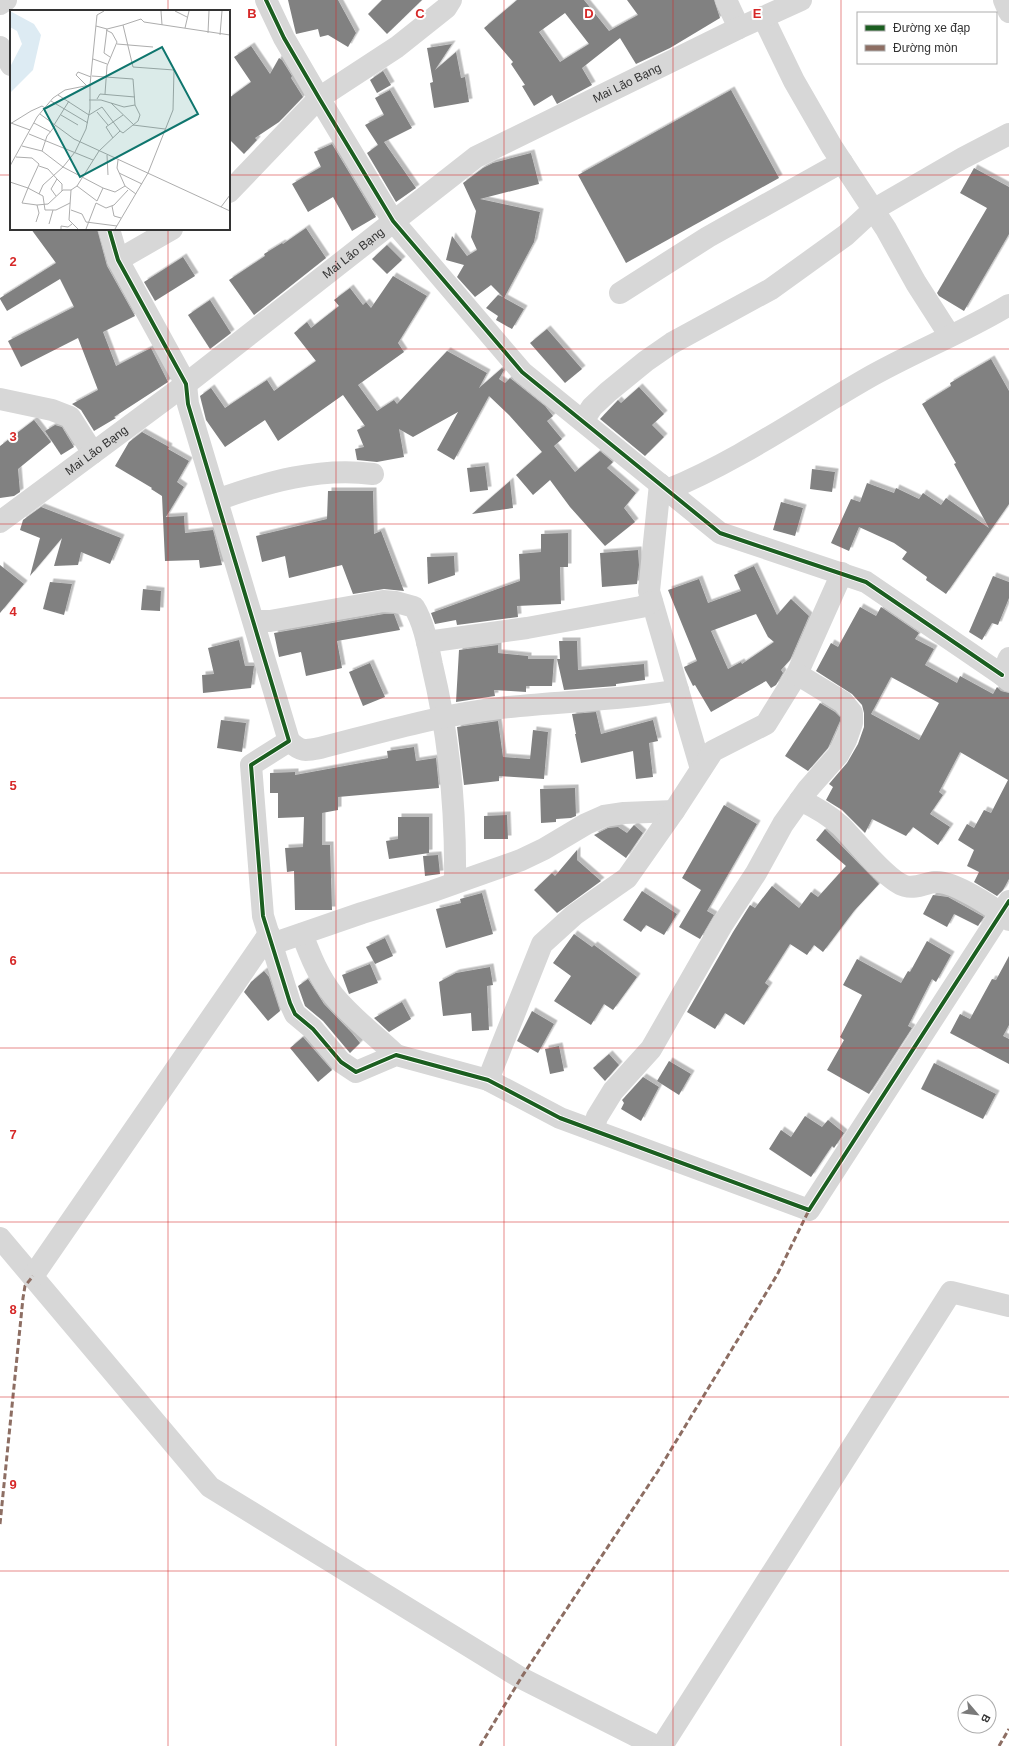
<svg xmlns="http://www.w3.org/2000/svg" width="1009" height="1746" viewBox="0 0 1009 1746" font-family="Helvetica,sans-serif">
<defs>
<filter id="shadow"><feDropShadow dx="3.5" dy="-3.5" stdDeviation="0" flood-color="#0004"/></filter>
</defs>
<rect width="100%" height="100%" fill="#fff"/>
<g fill="#818181" fill-rule="evenodd" filter="url(#shadow)">
<polygon points="288,0 338,0 356,33 348,47 328,35 320,37 318,29 296,34"/>
<polygon points="382,0 422,0 387,34 368,14"/>
<path d="M517,0h67l25,31 29,-16 -11,-15h87l6,18 -50,30 -34,16 -16,-26 -38,30 10,17 -35,19 -5,-9 -18,11 -12,-20 3,-1 -14,-21 2,-2 -29,-34zM565,13l24,31 -29,18 -21,-30z"/>
<polygon points="452,44 435,70 456,52 461,78 465,77 469,102 434,108 430,83 433,82 427,48"/>
<polygon points="251,46 270,74 279,58 282,60 292,76 291,78 303,97 279,122 255,138 257,140 244,154 229,139 229,98 251,82 234,57"/>
<polygon points="383,71 391,85 377,93 370,80"/>
<polygon points="390,90 412,128 384,142 416,188 396,202 367,153 378,145 365,125 384,115 375,98"/>
<polygon points="731,90 779,178 626,263 578,175"/>
<polygon points="332,144 376,217 352,231 333,197 308,212 292,184 321,167 314,152"/>
<polygon points="531,153 539,184 480,199 540,212 534,242 504,298 524,309 512,329 496,320 498,316 486,308 498,295 503,297 491,285 475,297 457,277 464,265 446,260 452,236 467,256 477,250 471,237 476,211 463,183 483,168 493,163"/>
<polygon points="974,168 1009,187 1009,234 964,311 939,296 937,293 987,208 960,193"/>
<polygon points="306,228 326,258 254,315 229,280 265,256 264,254 282,243 283,244"/>
<polygon points="31,229 97,229 107,266 135,316 103,332 116,366 151,348 168,382 114,417 116,418 94,431 81,410 72,404 98,390 78,338 21,367 8,341 74,307 60,279 7,311 0,299 0,298 56,263"/>
<polygon points="387,245 402,260 387,274 372,259"/>
<polygon points="183,257 195,276 155,301 144,282"/>
<polygon points="393,276 427,296 398,343 404,352 358,385 377,411 394,400 397,404 447,351 487,373 479,388 502,368 504,370 499,379 505,383 510,378 545,406 553,416 547,421 562,439 554,446 575,472 600,451 613,462 607,468 636,493 624,508 635,522 605,546 570,507 550,480 533,495 516,475 542,452 509,415 489,396 454,460 437,450 458,412 413,437 399,429 404,457 377,462 357,460 355,449 364,447 357,430 365,426 343,395 278,441 265,420 225,447 206,420 200,396 211,388 225,408 267,380 274,391 316,361 294,333 307,322 311,328 339,306 334,300 350,288 363,305 366,302 371,308"/>
<polygon points="210,300 231,333 210,349 188,315"/>
<polygon points="547,329 582,369 565,383 530,343"/>
<polygon points="991,359 1009,391 1009,504 946,594 926,580 927,577 902,559 907,552 894,543 859,527 849,551 831,543 851,499 860,502 867,483 894,493 896,488 919,499 923,493 941,505 946,498 989,528 954,464 956,463 922,404 951,386 950,383"/>
<polygon points="639,387 664,414 652,425 664,437 645,456 600,419 618,400 621,403"/>
<polygon points="34,420 51,442 18,469 20,492 14,496 0,498 0,446"/>
<polygon points="55,425 62,427 74,447 61,455 45,431"/>
<polygon points="142,432 169,447 168,449 189,461 177,482 184,487 166,517 184,516 185,533 213,530 222,565 200,568 199,560 165,561 162,496 151,489 152,488 115,466 129,442"/>
<polygon points="485,466 488,490 470,492 467,468"/>
<polygon points="812,469 835,472 832,492 810,489"/>
<polygon points="510,481 513,508 472,514"/>
<polygon points="328,491 373,491 374,534 381,531 404,591 384,589 353,594 342,565 289,578 285,556 262,562 256,536 327,519"/>
<polygon points="781,502 803,508 795,536 773,530"/>
<polygon points="41,507 121,538 110,564 81,552 78,565 54,566 62,538 30,576 40,538 20,530 23,520"/>
<polygon points="568,533 568,567 560,567 561,604 517,606 518,617 457,625 456,620 435,624 431,613 520,581 519,554 541,552 541,534"/>
<polygon points="638,550 639,565 637,584 602,587 600,553"/>
<polygon points="454,556 455,575 428,584 427,557"/>
<polygon points="0,565 24,584 0,613"/>
<path d="M754,566l23,49 14,-16 18,17 -19,44 -9,10 2,3 -7,12 -5,3 -5,-7 -55,31 -16,-27 -2,1 -8,-16 -1,-3 13,-6 -29,-71 31,-11 9,24 33,-12 -7,-16zM756,614l12,23 6,5 -32,22 -1,-2 -13,7 -17,-38z"/>
<polygon points="993,576 1009,582 1009,598 998,625 992,623 982,640 969,632"/>
<polygon points="50,582 72,584 64,615 43,609"/>
<polygon points="143,589 161,591 160,611 141,610"/>
<path d="M860,607l16,9 5,-9 38,26 -4,6 19,10 -9,16 32,18 3,-7 33,18 4,-7 4,4 8,2v186l-6,11 -6,6 -23,-14 5,-10 -12,-6 7,-16 -16,-10 9,-16 7,4 10,-18 7,3 17,-33 -48,-28 -21,40 4,3 -13,19 20,13 -12,18 -25,-18 -7,9 -34,-17 -7,14 -23,-23 -16,-10 7,-13 -4,-3 18,-21 11,-19 6,-17v-14l-2,-8 -10,-11 -36,-23 15,-28 7,4zM891,677l48,26 -20,37 -48,-26z"/>
<polygon points="384,614 394,614 400,630 337,641 342,668 306,676 301,652 279,657 274,633"/>
<polygon points="239,640 245,666 254,666 251,688 203,693 202,675 214,674 208,648"/>
<polygon points="559,641 577,641 578,670 644,664 645,680 616,684 616,686 564,690 557,659 560,659"/>
<polygon points="498,645 498,653 528,656 528,659 554,659 552,686 526,686 526,692 494,690 495,696 456,702 459,650"/>
<polygon points="370,663 385,697 363,706 349,672"/>
<polygon points="820,703 835,712 840,717 840,721 828,748 808,771 785,756"/>
<polygon points="596,712 601,734 653,720 658,741 649,743 653,777 636,779 633,751 581,763 575,734 576,734 572,714"/>
<polygon points="221,720 246,723 242,752 217,748"/>
<polygon points="498,721 503,757 530,759 533,730 548,732 544,779 499,776 499,781 464,785 457,727"/>
<polygon points="414,747 416,761 436,758 439,788 338,797 338,810 322,813 322,845 330,845 332,910 295,910 294,871 287,872 285,848 303,847 304,817 278,818 278,793 270,793 270,773 295,772 295,775 388,758 387,751"/>
<polygon points="575,788 576,816 571,818 556,819 556,822 541,823 540,789"/>
<polygon points="724,805 757,824 707,911 714,915 700,939 679,927 701,890 682,878"/>
<polygon points="507,815 508,839 484,839 484,816"/>
<polygon points="398,817 429,817 429,853 389,859 386,841 398,839"/>
<polygon points="634,825 643,833 626,858 594,835 608,828 618,827 627,833"/>
<polygon points="825,829 879,884 854,911 823,952 814,945 807,955 790,944 765,983 769,986 744,1025 725,1013 715,1029 687,1012 733,932 750,905 755,908 772,886 799,908 811,892 818,897 846,866 816,840"/>
<polygon points="577,850 577,860 601,881 557,913 534,890 552,873 555,876"/>
<polygon points="438,855 440,874 425,876 423,856"/>
<polygon points="642,891 677,914 664,935 646,925 641,932 623,920"/>
<polygon points="482,893 493,934 446,948 436,909 461,903 460,899"/>
<polygon points="933,895 948,897 984,917 978,926 954,914 947,927 923,914"/>
<polygon points="574,934 592,947 594,945 637,977 613,1010 604,1004 591,1025 554,1001 571,976 553,963"/>
<polygon points="385,938 393,956 375,964 366,947"/>
<polygon points="927,941 951,955 936,982 932,979 908,1026 912,1028 869,1094 827,1070 844,1040 840,1037 862,995 843,985 857,959 901,983 908,971 910,972"/>
<polygon points="1009,956 1009,1025 1003,1036 1009,1039 1009,1064 950,1033 960,1014 970,1019 992,979 996,980"/>
<polygon points="370,964 378,983 349,994 342,975"/>
<polygon points="490,967 493,985 487,986 489,1030 472,1031 471,1013 443,1016 439,982 456,973"/>
<polygon points="264,971 269,977 280,1011 268,1021 244,992 251,982"/>
<polygon points="308,979 324,1004 352,1033 360,1043 350,1053 323,1021 305,1006 298,986"/>
<polygon points="402,1002 411,1019 389,1032 374,1018"/>
<polygon points="532,1011 554,1024 538,1053 517,1041"/>
<polygon points="303,1037 332,1070 318,1082 290,1048"/>
<polygon points="559,1046 564,1071 550,1074 545,1049"/>
<polygon points="609,1054 619,1065 605,1081 593,1068"/>
<polygon points="669,1061 691,1074 679,1095 657,1081"/>
<polygon points="934,1063 996,1094 983,1119 921,1089"/>
<polygon points="643,1077 659,1087 641,1121 621,1109 624,1103 622,1100 623,1099"/>
<polygon points="805,1116 822,1127 828,1120 844,1133 834,1148 832,1146 811,1177 769,1149 781,1130 791,1137"/>
</g>
<g fill="none" stroke-linecap="round" stroke-linejoin="round">
<g stroke="#d7d7d7" stroke-width="22">
<polyline points="266,0 284,38 319,98 393,221 522,372 720,533 866,582 1002,675"/>
<polyline points="726,0 739,28"/>
<polyline points="0,4 6,0"/>
<polyline points="763,17 794,81 832,147 886,229 916,283 950,336"/>
<polyline points="0,47 11,65"/>
<polyline points="229,192 319,98 397,47 446,8 451,0"/>
<polyline points="109,229 118,260 186,384 188,404 289,741 251,765 263,916 290,1003 295,1014 313,1029 341,1062 356,1072 396,1055 488,1080 560,1118 809,1210 1009,901"/>
<polyline points="118,260 172,229"/>
<polyline points="620,293 708,237 842,162"/>
<polyline points="0,399 52,410 70,417 93,453"/>
<polyline points="583,421 592,407 608,392 646,361 672,343 771,289 846,235 873,210 963,158 1009,134"/>
<polyline points="660,484 649,591 701,769"/>
<path d="M667,490c71,-29 133,-73 199,-111 47,-27 97,-46 143,-74"/>
<path d="M217,500c50,-18 102,-33 156,-26"/>
<path d="M254,621h16l113,-20 13,1 18,5c10,16 14,39 18,58 17,71 24,144 23,217"/>
<polyline points="427,642 527,628 641,607 652,602"/>
<path d="M289,741c12,11 16,10 31,7 59,-15 119,-33 180,-40 59,-7 119,-7 178,-18"/>
<path d="M800,800c15,7 29,15 41,26 14,14 46,55 64,60 11,3 20,-3 30,-4 18,-2 60,26 74,38"/>
<path d="M302,934c8,21 17,44 32,62 18,22 41,39 62,59"/>
<polyline points="272,944 362,913 433,891 521,860 544,849 586,824 604,816 624,813 674,811"/>
<polyline points="488,1080 542,944 574,915 627,878 674,811 713,751 766,724 797,674 842,573"/>
<polyline points="593,1130 597,1117 613,1091 651,1049 722,925 756,873 783,824 808,789 838,755 846,740 852,723 852,713 843,702 797,674"/>
<polyline points="0,1238 210,1487 521,1678 656,1746"/>
<polyline points="33,1276 269,934"/>
<polyline points="662,1746 951,1292 1009,1306"/>
</g>
<g stroke="#d7d7d7" stroke-width="22">
<polyline points="1004,0 1009,12"/>
<path id="s1" d="M0,522l186,-138 290,-227 263,-129 62,-28"/>
<polyline points="1009,658 1002,675 1009,681"/>
</g>
<g stroke="#8d6e63" stroke-width="3" stroke-dasharray="6 3" stroke-linecap="butt">
<polyline points="0,1524 23,1298 25,1286 33,1276"/>
<polyline points="480,1746 521,1678 658,1471 777,1275 809,1210"/>
<polyline points="999,1746 1009,1729"/>
</g>
<defs>
<g id="cycleway">
<polyline points="266,0 284,38 319,98 393,221 522,372 720,533 866,582 1002,675"/>
<polyline points="109,229 118,260 186,384 188,404 289,741 251,765 263,916 290,1003 295,1014 313,1029 341,1062 356,1072 396,1055 488,1080 560,1118 809,1210 1009,901"/>
</g>
</defs>
<use href="#cycleway" stroke="#fff" stroke-width="6"/>
<use href="#cycleway" stroke="#1b5e20" stroke-width="4"/>
</g>
<path fill="none" stroke="#d62828" stroke-width="1" stroke-opacity="0.55" d="M168,0v11M336,0v1746M504,0v1746M673,0v1746M841,0v1746M0,175h11M229,175h780M168,229v1517M0,349h1009M0,524h1009M0,698h1009M0,873h1009M0,1048h1009M0,1222h1009M0,1397h1009M0,1571h1009"/>
<g text-anchor="middle" dominant-baseline="central" stroke-width="4" stroke-linejoin="round" paint-order="stroke">
<g font-size="12" fill="#333" stroke="#fff">
<text stroke="none"><textPath href="#s1" startOffset="768">Mai Lão Bạng</textPath></text>
<text stroke="none"><textPath href="#s1" startOffset="444">Mai Lão Bạng</textPath></text>
<text stroke="none"><textPath href="#s1" startOffset="120">Mai Lão Bạng</textPath></text>
</g>
</g>
<g transform="translate(10 10)">
<rect width="220" height="220" fill="#fff"/>
<path d="M0,1l24,13 7,11 -8,35 -23,23v-26l12,-23 -5,-13 -7,-4z" fill="#ddebf3"/>
<path fill="none" stroke="#adadad" stroke-width="1" d="M151,1l1,14M165,1l12,6M113,15l18,-6 3,3 86,13M86,16l11,3 16,-4 10,42 41,3 -1,40 -25,63 -33,56M175,18l4,-17M97,19l-3,24 6,4M198,23l1,-22M210,25l2,-24M107,34l36,3M83,49l14,5M77,76l-11,-11 2,-3 13,5M95,84l2,-28 10,-24 -5,-9 -6,-3M48,85l31,20M87,89l3,-5 35,3M79,90h12l23,7 11,-2M41,91l37,22M101,93l23,22M92,97l18,24M87,102l11,13M30,104l34,25 156,72M51,105l17,10M79,105l13,-8M1,113l19,7M24,113l17,9M0,114l21,-13 11,-5 3,2M44,115l15,-24M123,115l32,4M19,124l64,26M103,128l-7,-11 17,-12M12,136l20,5 21,16 12,-15 11,-23 4,-20v-24M32,141l5,-15 8,-10M97,145l1,20M6,147l16,1 7,6 -11,24 15,8 2,14h11l14,-7M108,150l-1,8 8,18M0,156l27,-49 16,-19 12,-8 25,-5 7,-70 7,-4M29,156l9,3 9,10 -6,10 5,7M109,163l23,11M47,169l5,5v7M0,172l18,6 -6,15 15,2 11,-1 15,-14h8l6,-4 22,-35 21,-20 3,2 15,-12 2,-6 -5,-10 -2,-26 -41,-3M93,178l12,4 10,-6 11,8M61,180l-2,30 9,9M29,184l4,-9 20,-18 40,21 -6,13 -20,-15M86,193l10,5 8,-3 14,-15M102,196l2,10 7,2M211,197l9,-12M61,200l11,4 4,8 31,4M26,212l3,-9 -2,-8M39,214l4,-14M51,219v-3l7,1 4,-3M76,219l10,-26"/>
<path fill="#0f766e" fill-opacity="0.15" stroke="#0f766e" stroke-width="2" d="M152,37l36,67 -118,63 -36,-68z"/>
<rect width="220" height="220" fill="none" stroke="#333" stroke-width="2"/>
</g>
<g font-size="13" text-anchor="middle" font-weight="bold" fill="#d62828" stroke="#fff" stroke-width="4" stroke-linejoin="round" paint-order="stroke">
<text x="252" y="18">B</text>
<text x="420" y="18">C</text>
<text x="589" y="18">D</text>
<text x="757" y="18">E</text>
<text x="13" y="266">2</text>
<text x="13" y="441">3</text>
<text x="13" y="616">4</text>
<text x="13" y="790">5</text>
<text x="13" y="965">6</text>
<text x="13" y="1139">7</text>
<text x="13" y="1314">8</text>
<text x="13" y="1489">9</text>
</g>
<rect x="857" y="12" width="140" height="52" fill="#ffffff" stroke="#adadad"/>
<rect x="865" y="25" width="20" height="6" fill="#1b5e20" stroke="#adadad"/>
<text x="893" y="32" font-size="12" fill="#333333">Đường xe đạp</text>
<rect x="865" y="45" width="20" height="6" fill="#8d6e63" stroke="#adadad"/>
<text x="893" y="52" font-size="12" fill="#333333">Đường mòn</text>
<g transform="translate(977 1714) rotate(118)"><circle r="19" fill="#ffffff" stroke="#adadad"/>
<path d="M0-3L7 15L0 10L-7 15Z" fill="#7a7a7a"/>
<text y="-6" font-size="11" font-weight="bold" text-anchor="middle" fill="#333333">B</text>
</g>
</svg>
